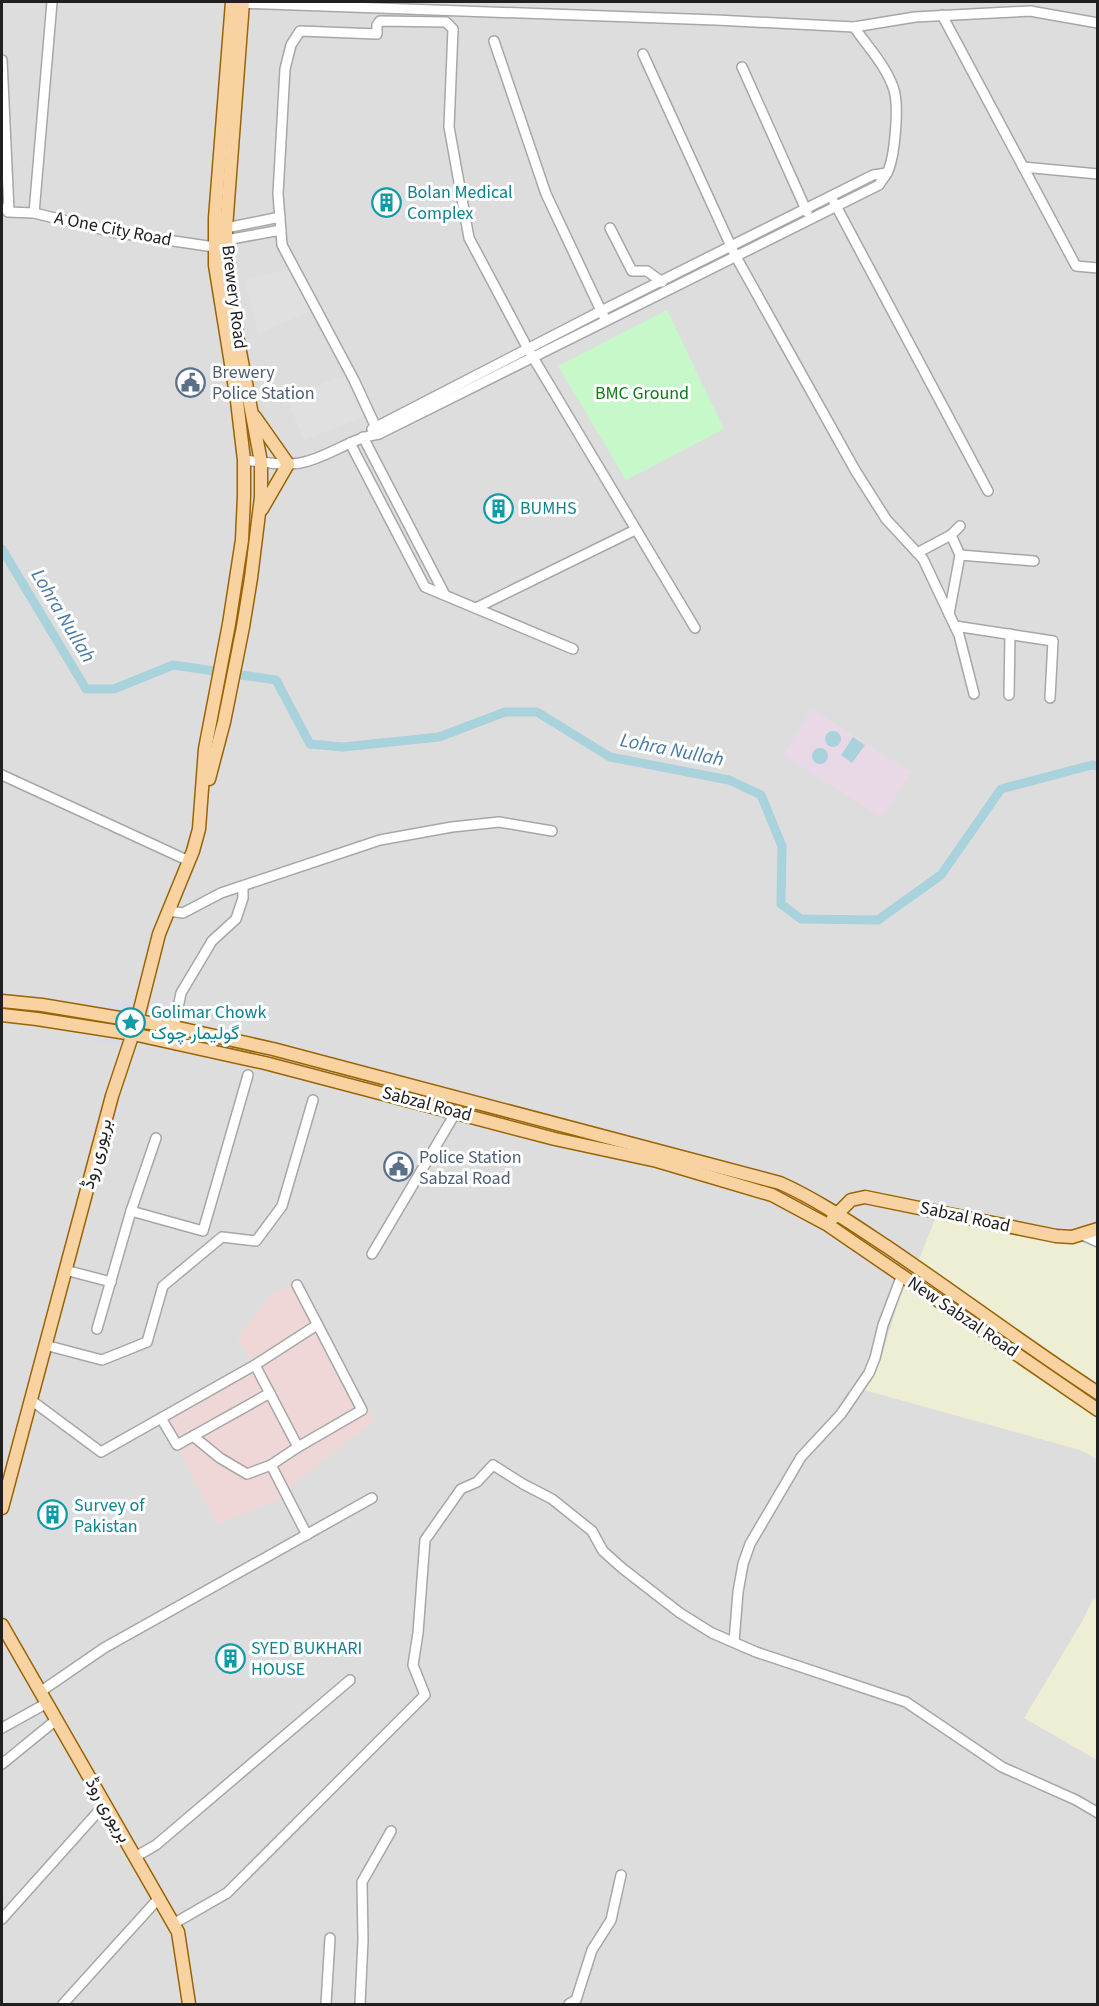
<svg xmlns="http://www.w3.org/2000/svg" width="1099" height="2006" viewBox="0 0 1099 2006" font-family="'Source Sans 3',Vazirmatn,sans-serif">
<rect width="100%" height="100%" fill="#f0ede7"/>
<rect fill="#dedddd" x="2" y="2" width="1095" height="2002"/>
<polygon fill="#f0d7d7" points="297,1285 375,1420 283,1492 283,1498 217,1524 164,1422 254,1365 237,1339 273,1293"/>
<polygon fill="#e9d9e6" points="812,709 911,772 882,818 783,755"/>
<g fill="#edeed3">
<polygon points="937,1214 1086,1237 1097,1244 1097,1459 1080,1450 864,1390 880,1362 901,1293 920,1257"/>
<polygon points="1093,1599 1098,1601 1097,1760 1024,1718 1083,1620"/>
</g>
<polygon fill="#c6f8c9" points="667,310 724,429 626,480 558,366"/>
<g fill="#e0e0e0">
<polygon points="290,269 311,312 258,333 244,280"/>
<polygon points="343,376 364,417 304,440 286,397"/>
</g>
<polygon fill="#dbdbe6" points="130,999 169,1002 158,1039 141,1046 96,1044 98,1005"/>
<g fill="#a8d2dc">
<circle cx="833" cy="739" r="8"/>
<polygon points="853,737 865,745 852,763 841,755"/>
<circle cx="820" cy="756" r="8"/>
</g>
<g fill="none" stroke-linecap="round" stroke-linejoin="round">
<polyline stroke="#a8d2dc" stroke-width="9" points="2,549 86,689 114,689 173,665 276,680 310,744 343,747 439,737 505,712 537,712 610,757 729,780 761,795 782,846 781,904 801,919 878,920 941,875 1001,789 1092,765 1098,766"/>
<defs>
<g id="minor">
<polyline points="238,3 716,20 854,27 915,17 1030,11 1098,23"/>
<polyline points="942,15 1076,266 1098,268"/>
<polyline points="494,41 546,194 604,317"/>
<polyline points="643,54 735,255 855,470 886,519 923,559 959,635 974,694"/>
<polyline points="2,60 9,211"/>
<polyline points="742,67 807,212"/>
<polyline points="1023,167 1098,174"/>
<polyline points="834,202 988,491"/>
<polyline points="2,208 9,211 8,212 34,213 113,232 221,248"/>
<polyline points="34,213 52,2"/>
<polyline points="226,228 280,217"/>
<polyline points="610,228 632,271 647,271 662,282"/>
<polyline points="226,240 281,230"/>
<polyline points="372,429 601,311 873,175 887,173"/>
<polyline points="379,434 354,380 282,245 278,194 285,69 291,45 300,31 377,34 377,25 380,21 446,22 453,29 449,127 469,238 528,349 695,628"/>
<polyline points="363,437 445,595"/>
<polyline points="350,443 425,587 573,649"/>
<path d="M244,460c18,2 38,6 56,3 28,-5 50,-25 79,-29l500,-249c2,-4 6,-8 8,-12 8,-15 12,-66 7,-83 -7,-23 -26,-43 -40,-63"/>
<polyline points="917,553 951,535 960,526"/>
<polyline points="960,555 1034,561"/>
<polyline points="476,608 635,530"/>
<polyline points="949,614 960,555 951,535"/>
<polyline points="955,626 1053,641 1050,698"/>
<polyline points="1009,695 1010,634"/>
<polyline points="2,775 189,861"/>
<polyline points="169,911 183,913 221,893 380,840 452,827 499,822 552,831"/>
<polyline points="174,1027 181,993 212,941 236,919 243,898 243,886"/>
<polyline points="131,1211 203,1231 248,1075"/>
<polyline points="1080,1234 1098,1242"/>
<polyline points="372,1254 456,1112"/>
<polyline points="65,1270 111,1282"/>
<polyline points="97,1329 131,1211 156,1138"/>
<polyline points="45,1345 102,1360 147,1342 163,1286 222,1237 256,1241 282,1206 313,1100"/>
<polyline points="255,1365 298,1447"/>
<polyline points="31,1400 101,1452 255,1365 317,1325"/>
<polyline points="161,1418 177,1445 270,1393"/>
<polyline points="193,1436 220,1458 247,1474 271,1465 298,1447 362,1410 297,1285"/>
<polyline points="271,1465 307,1535"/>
<polyline points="734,1642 738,1592 743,1564 750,1544 801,1457 841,1414 869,1373 875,1358 883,1325 902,1275"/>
<polyline points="40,1692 104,1648 372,1498"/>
<polyline points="2,1728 47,1703"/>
<polyline points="2,1764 56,1720"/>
<polyline points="135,1857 156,1845 350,1680"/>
<polyline points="2,1919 105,1804"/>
<polyline points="173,1924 227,1893 425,1695 413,1665 418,1633 425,1540 461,1489 477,1482 493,1465 523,1484 552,1499 592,1531 603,1551 622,1568 680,1613 712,1633 756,1652 906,1702 1002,1767 1076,1800 1098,1813"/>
<polyline points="63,2004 159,1898"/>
<polyline points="326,2004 330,1938"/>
<polyline points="360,2004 363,1940 362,1882 391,1831"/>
<polyline points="569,2004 576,2000 592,1950 611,1920 621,1875"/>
</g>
<g id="major">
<polyline points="255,417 288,464 262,509"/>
<polyline points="209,779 224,722 243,627 251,578 261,497 261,462 235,325 227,267 226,228 243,2"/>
<path d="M2,1001l40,4 132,22 99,22 507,134c38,17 71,40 106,63 71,48 140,100 212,147"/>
<polyline points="2,1015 37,1019 133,1034 265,1063 555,1139 657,1161 772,1195 828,1225 1098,1410"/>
<polyline points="833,1218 851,1200 865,1197 1056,1236 1072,1237 1098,1229"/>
<polyline points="2,1508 112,1096 137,1021 159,934 193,851 199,829 205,749 229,624 242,540 244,496 244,460 237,401 215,265 215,218 232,2"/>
<polyline points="2,1625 178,1932 189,2004"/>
</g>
</defs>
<use href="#minor" stroke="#a7a7a7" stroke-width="12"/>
<use href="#major" stroke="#986404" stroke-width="15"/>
<use href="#minor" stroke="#fff" stroke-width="9"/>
<use href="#major" stroke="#f9d2a2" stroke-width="12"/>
</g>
<defs>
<symbol id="building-ring" viewBox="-11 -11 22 22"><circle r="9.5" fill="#fff" stroke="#0f9aa8" stroke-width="1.5"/><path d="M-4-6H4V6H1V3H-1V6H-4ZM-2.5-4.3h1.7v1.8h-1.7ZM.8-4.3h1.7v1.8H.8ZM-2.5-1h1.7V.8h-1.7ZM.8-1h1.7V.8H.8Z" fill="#0f9aa8"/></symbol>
<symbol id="civic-ring" viewBox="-11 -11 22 22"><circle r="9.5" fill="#fff" stroke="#5c6f8a" stroke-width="1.5"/><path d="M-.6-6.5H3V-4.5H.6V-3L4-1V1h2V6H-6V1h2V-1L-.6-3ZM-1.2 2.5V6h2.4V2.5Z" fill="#5c6f8a"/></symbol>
<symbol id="sight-ring" viewBox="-11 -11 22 22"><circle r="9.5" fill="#fff" stroke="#0f9aa8" stroke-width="1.5"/><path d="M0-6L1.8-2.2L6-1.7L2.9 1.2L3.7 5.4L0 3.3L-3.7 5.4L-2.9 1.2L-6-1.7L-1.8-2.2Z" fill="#0f9aa8"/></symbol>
</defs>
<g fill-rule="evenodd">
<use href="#building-ring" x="370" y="186" width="33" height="33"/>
<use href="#civic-ring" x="174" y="366" width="33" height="33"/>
<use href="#building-ring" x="482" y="492" width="33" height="33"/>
<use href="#sight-ring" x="114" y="1006" width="33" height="33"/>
<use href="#civic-ring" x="382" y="1150" width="33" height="33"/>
<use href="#building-ring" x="36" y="1498" width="33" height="33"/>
<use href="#building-ring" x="214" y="1642" width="33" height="33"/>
</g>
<g text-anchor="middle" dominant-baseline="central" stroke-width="6" stroke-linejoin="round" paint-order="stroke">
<g font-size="18" fill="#0d838f" stroke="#fff" text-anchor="start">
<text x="407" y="192">Bolan Medical<tspan x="407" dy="21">Complex</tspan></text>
<text x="520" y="508">BUMHS</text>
<text x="151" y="1012">Golimar Chowk<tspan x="151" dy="21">گولیمار چوک</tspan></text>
<text x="74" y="1505">Survey of<tspan x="74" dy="21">Pakistan</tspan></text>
<text x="251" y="1648">SYED BUKHARI<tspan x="251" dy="21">HOUSE</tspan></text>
</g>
<g font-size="18" fill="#202020" stroke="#fff">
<text transform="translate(113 229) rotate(11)">A One City Road</text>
<text transform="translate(234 297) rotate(83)">Brewery Road</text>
<text transform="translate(427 1104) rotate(15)">Sabzal Road</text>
<text transform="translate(97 1154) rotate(-75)">بریوری روڈ</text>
<text transform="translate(965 1217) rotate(12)">Sabzal Road</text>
<text transform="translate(963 1317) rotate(34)">New Sabzal Road</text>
<text transform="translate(108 1810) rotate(60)">بریوری روڈ</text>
</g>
<g font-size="18" fill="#4e5e75" stroke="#fff" text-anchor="start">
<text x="212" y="372">Brewery<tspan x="212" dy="21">Police Station</tspan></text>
<text x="419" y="1157">Police Station<tspan x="419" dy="21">Sabzal Road</tspan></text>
</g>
<g font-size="18" fill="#0f7d16" stroke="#fff">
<text x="642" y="393">BMC Ground</text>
</g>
<g font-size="20" font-style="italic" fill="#4b7aa6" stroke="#fff">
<text transform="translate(63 616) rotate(59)">Lohra Nullah</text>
<text transform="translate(672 750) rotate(11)">Lohra Nullah</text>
</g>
</g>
<rect width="1099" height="2006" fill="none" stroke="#202020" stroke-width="6"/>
</svg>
